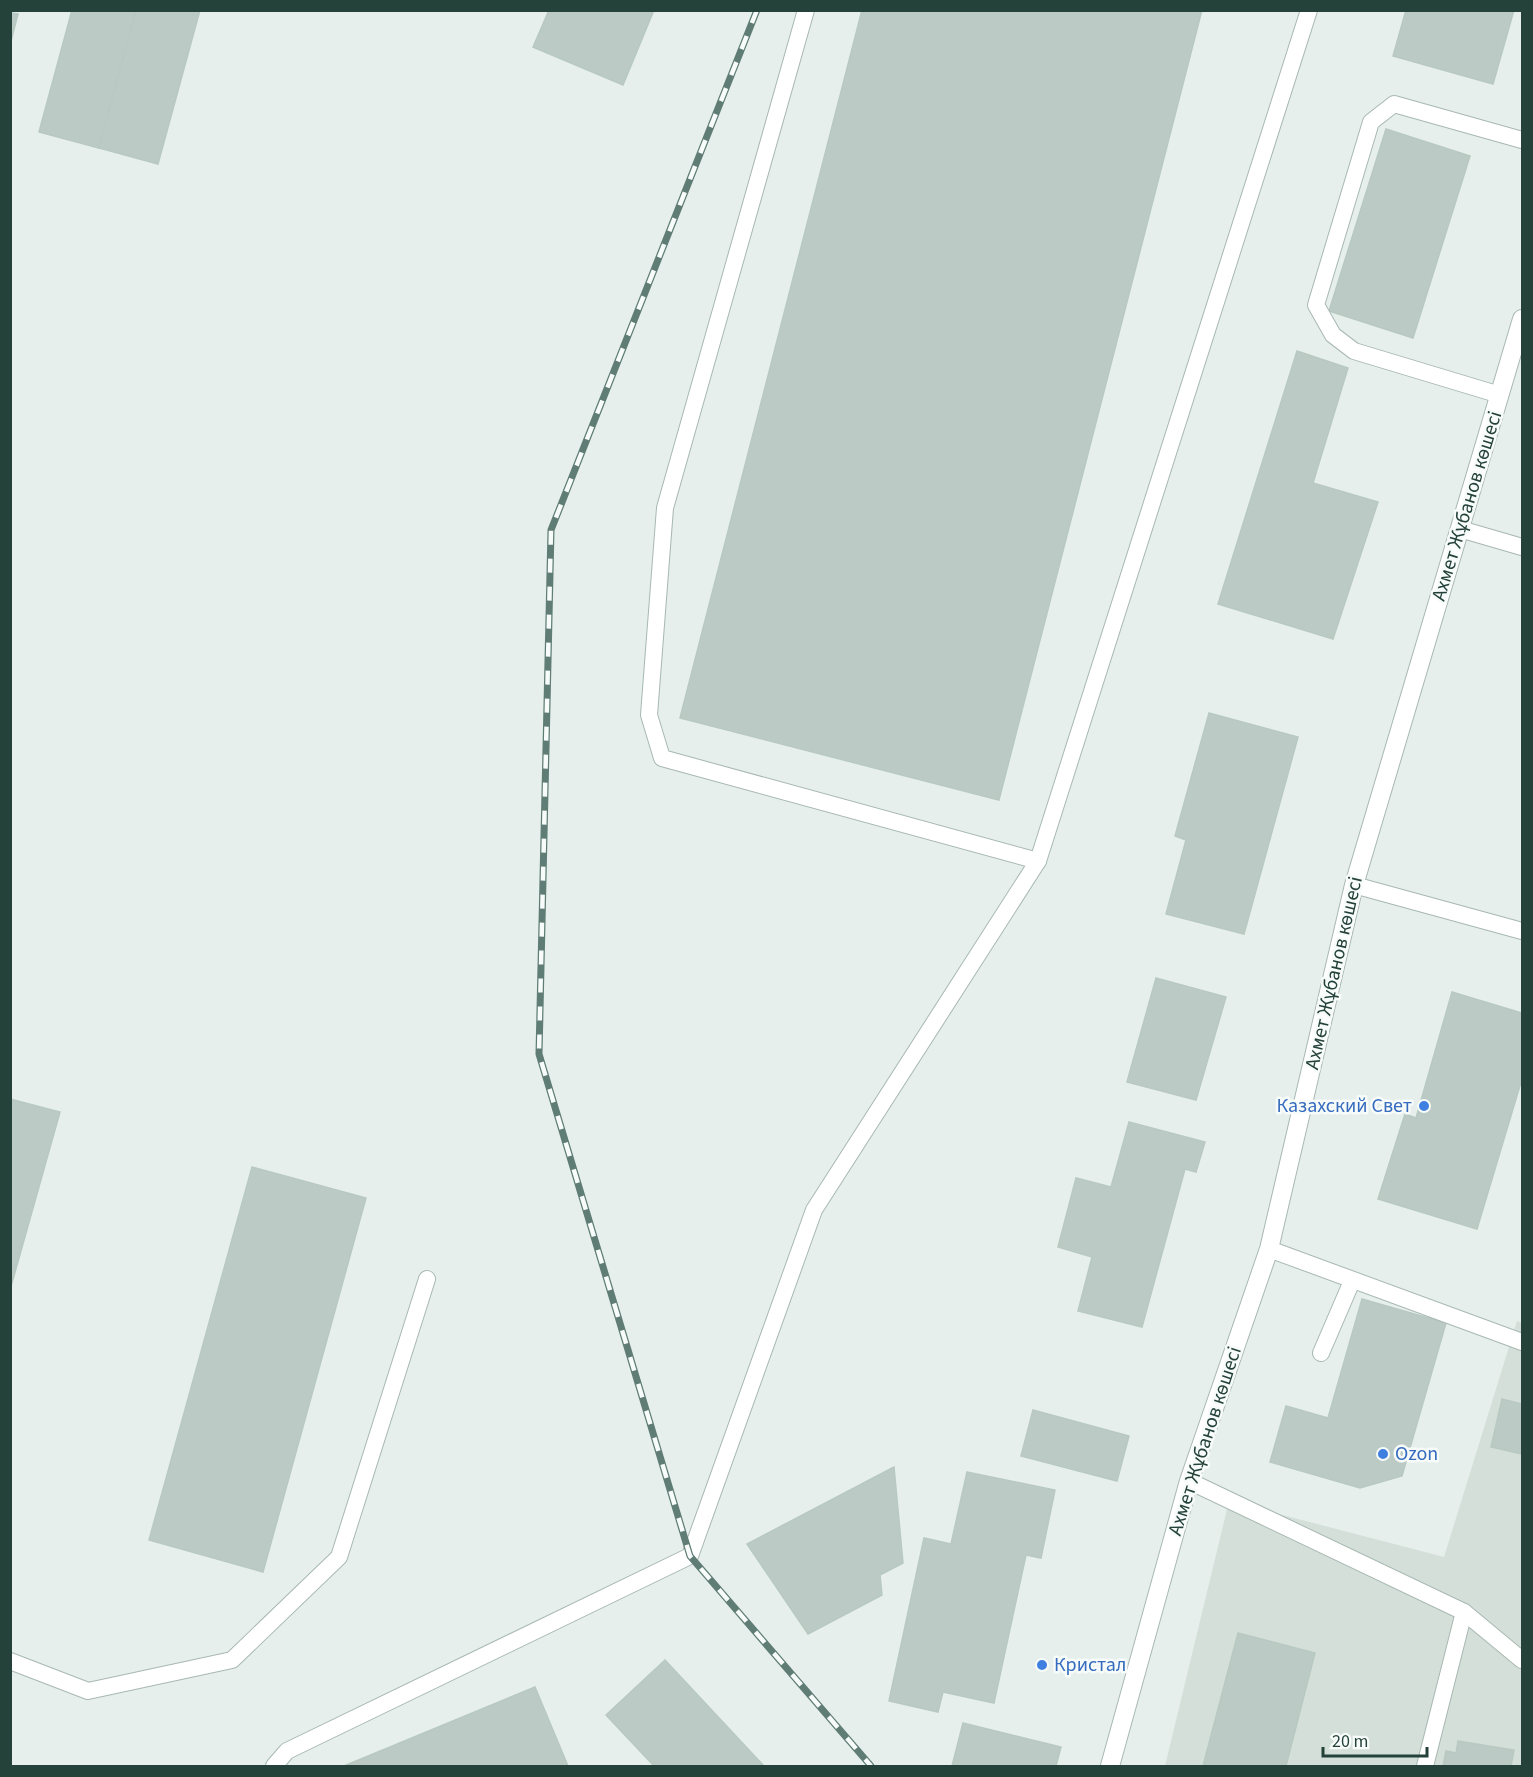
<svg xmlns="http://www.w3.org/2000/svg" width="1533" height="1777" viewBox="0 0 1533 1777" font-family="'Source Sans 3',sans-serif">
<rect width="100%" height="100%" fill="#e6efeb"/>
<polygon fill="#d4dfda" points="1517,1321 1522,1323 1522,1766 1165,1766 1229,1501 1444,1557"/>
<g fill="#bbcac4" stroke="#b8c9c2" stroke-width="1.5">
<polygon points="72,10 136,10 99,148 39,132"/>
<polygon points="136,10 200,10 158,164 99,148"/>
<polygon points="549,10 654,10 623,85 533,47"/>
<polygon points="862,10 1202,10 999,800 680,718"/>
<polygon points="1406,10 1514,10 1493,84 1393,56"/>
<polygon points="10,13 18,14 10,45"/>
<polygon points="1386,129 1470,156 1413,338 1329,311"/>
<polygon points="1297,351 1348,368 1313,483 1378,502 1333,639 1218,604"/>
<polygon points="1209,713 1298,737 1244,934 1166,914 1186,840 1175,836"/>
<polygon points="1156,978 1226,997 1196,1100 1127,1082"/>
<polygon points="1452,992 1522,1013 1522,1079 1477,1229 1378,1199 1405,1114 1416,1118"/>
<polygon points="10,1099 60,1112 10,1290"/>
<polygon points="1129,1122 1205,1142 1196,1172 1185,1169 1142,1327 1078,1311 1092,1257 1058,1247 1076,1178 1111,1187"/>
<polygon points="252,1167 366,1198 263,1572 149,1540"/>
<polygon points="1362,1299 1446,1323 1402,1476 1360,1488 1270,1462 1286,1406 1328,1418"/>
<polygon points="1502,1399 1522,1404 1522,1454 1491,1447"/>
<polygon points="1033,1410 1129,1436 1117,1481 1021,1456"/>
<polygon points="894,1467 903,1563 880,1575 882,1595 808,1634 747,1544"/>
<polygon points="967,1472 1055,1490 1041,1558 1026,1555 994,1703 943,1692 938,1712 889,1701 924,1538 951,1544"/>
<polygon points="1238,1633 1315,1653 1286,1766 1203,1766"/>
<polygon points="665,1660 764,1766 654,1766 606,1715"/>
<polygon points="535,1687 568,1766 344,1766"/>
<polygon points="963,1723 1061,1747 1056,1766 952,1766"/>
<polygon points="1458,1741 1514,1750 1511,1766 1443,1766 1446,1751 1456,1753"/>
</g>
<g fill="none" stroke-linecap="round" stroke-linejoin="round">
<defs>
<g id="service">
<polyline points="806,10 665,508 649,715 662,758 1038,861"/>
<polyline points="1500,395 1354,351 1333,335 1316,305 1371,122 1394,104 1522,140"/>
<polyline points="1460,529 1522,547"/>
<polyline points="1354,885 1522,931"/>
<polyline points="1269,1249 1522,1342"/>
<polyline points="1321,1353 1352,1281"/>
<polyline points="1189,1481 1464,1612 1522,1660"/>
<polyline points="10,1661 88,1691 232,1660 339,1557 427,1279"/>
<polyline points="274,1766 287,1751 690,1556 814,1210 1038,861 1309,10"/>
<polyline points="1425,1766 1464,1612"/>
</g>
<polyline id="minor" points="1110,1766 1189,1481 1269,1249 1354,885 1522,319"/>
</defs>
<use href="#service" stroke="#a8b8b2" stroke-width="18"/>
<use href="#minor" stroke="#a8b8b2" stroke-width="20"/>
<use href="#service" stroke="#fff" stroke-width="16"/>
<use href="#minor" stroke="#fff" stroke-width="18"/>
<defs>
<polyline id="rail" points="757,10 551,530 539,1054 690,1556 871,1766"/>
</defs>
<use href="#rail" stroke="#5f7d75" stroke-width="7"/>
<use href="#rail" stroke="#f7fbf9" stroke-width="4.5" stroke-dasharray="14" stroke-linecap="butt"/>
</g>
<g fill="#3f7fe0" stroke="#f7fbf9" stroke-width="2">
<circle cx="1424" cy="1106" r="6"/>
<circle cx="1383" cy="1454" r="6"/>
<circle cx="1042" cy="1665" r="6"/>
</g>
<g text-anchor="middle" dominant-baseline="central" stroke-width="5" stroke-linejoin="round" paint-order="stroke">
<g font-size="20" fill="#24423a" stroke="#f7fbf9">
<text transform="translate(1467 506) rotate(-73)">Ахмет Жұбанов көшесі</text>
<text transform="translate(1334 973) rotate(-77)">Ахмет Жұбанов көшесі</text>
<text transform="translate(1205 1441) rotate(-72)">Ахмет Жұбанов көшесі</text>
</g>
<g font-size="20" fill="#366cbe" stroke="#f7fbf9" text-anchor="start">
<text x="1412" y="1106" text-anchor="end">Казахский Свет</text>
<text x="1395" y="1454">Ozon</text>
<text x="1054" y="1665">Кристал</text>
</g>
</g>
<rect width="1533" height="1777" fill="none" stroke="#24423a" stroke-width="24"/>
<path d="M1323 1747v9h104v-9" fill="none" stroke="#24423a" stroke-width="3"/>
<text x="1332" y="1747" font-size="18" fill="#24423a" stroke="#f7fbf9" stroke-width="4.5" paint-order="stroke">20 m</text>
</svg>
